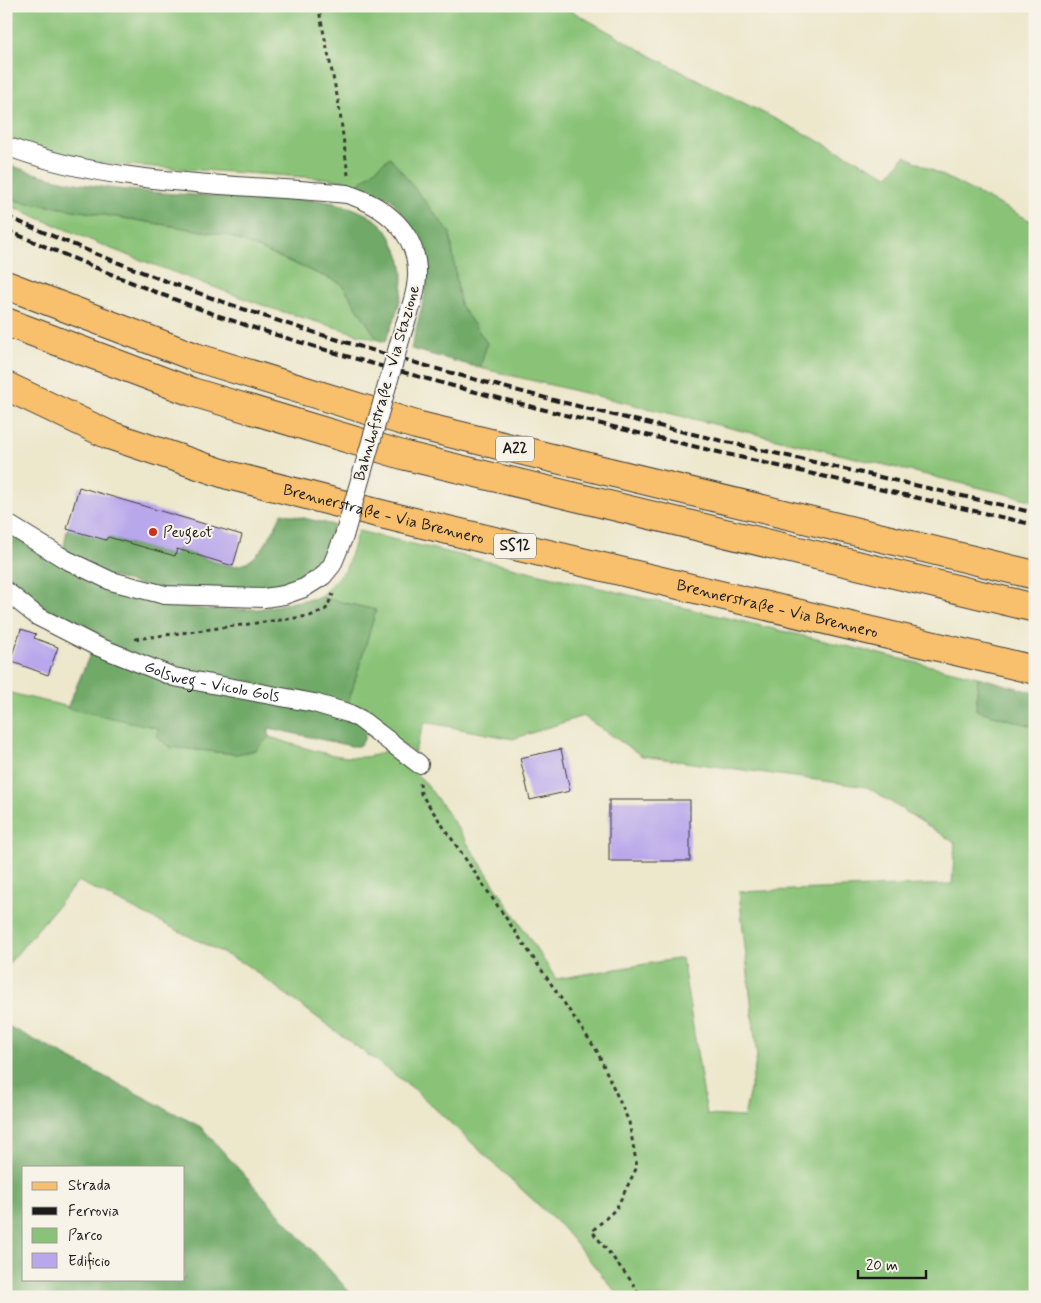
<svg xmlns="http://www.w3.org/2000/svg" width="1041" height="1303" viewBox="0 0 1041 1303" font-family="Mynerve,sans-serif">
<rect width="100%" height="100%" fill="#f7f3e8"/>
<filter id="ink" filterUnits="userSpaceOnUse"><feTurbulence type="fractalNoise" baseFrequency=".02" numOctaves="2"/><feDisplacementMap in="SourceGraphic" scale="10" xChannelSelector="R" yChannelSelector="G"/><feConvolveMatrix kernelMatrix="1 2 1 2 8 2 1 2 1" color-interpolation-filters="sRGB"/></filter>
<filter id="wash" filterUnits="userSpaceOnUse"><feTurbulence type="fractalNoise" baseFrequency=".0096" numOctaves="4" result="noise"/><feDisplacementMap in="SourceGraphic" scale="20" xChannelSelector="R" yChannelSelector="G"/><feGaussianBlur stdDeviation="1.12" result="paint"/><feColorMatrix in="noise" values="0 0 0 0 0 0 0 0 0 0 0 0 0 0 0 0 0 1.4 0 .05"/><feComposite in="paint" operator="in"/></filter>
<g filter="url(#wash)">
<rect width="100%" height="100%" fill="#ede7cc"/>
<g fill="#8ac378" stroke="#53704a">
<path d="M6,6h557l92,52 233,118 17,-20 130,67v278l-555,-133 7,-25 -27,-38 -10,-72 -60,-76 -32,27 -25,-5 -236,-16c-31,-7 -61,-15 -91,-27z"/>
<polygon points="6,194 18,201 227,235 342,284 378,340 270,308 114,250 6,204"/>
<path d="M358,531l620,146 -2,33 59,17v570h-415l-58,-70 -148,-138 -169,-125 -167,-83 -72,86v-275l152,36 -1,9 13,10 66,7 20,-4 13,-13c34,9 88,33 119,12l36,32 23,31 109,167 126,-21 25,157 37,2 13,-60 -18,-165 213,-8 3,-41 -88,-56 -225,-31 -59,-40 -70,23 -88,-17 -11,31 -66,-49 28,-94 -56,-13 26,-28z"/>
</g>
<g fill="#6fa968" stroke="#466242" fill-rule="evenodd">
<polygon points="390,157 450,233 460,305 487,343 480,368 411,349 425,294 423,248 414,229 391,199 358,184"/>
<path d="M6,163c64,28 165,31 235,34 43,2 96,-3 133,22 9,5 15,14 19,23 20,35 6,65 -8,100l-7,-2 -36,-56 -115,-49 -209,-34 -12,-7z"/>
<path d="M282,513l52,12 -10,30 -8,10 -32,19 -24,6 -97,1 -54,-15 -46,-23 4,-24 41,8 67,19 2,-7c14,4 44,17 57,17 25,-1 38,-34 48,-53z"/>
<path d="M6,532l102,56 55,16 46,6 49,-1 62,-12 56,13 -28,94c9,13 26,29 11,42h-8l-82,-18v9l-13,13 -20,4 -66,-7 -13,-10 1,-9 -91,-20 27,-63 -88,-54z"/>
<polygon points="978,677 1035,693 1035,727 976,710"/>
<path d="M6,1025l195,102 153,170h-348zM24,1167h160v112h-160z"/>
</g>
<g id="blocks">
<g fill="#b9a7eb">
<polygon points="79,487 242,535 233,566 177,549 175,556 108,537 106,540 67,529"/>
<polygon points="21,629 36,634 34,638 58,647 48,675 10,661"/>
<polygon points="561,749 570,791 530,800 520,758"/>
<rect x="609" y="800" width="81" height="61"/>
</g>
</g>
</g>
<g filter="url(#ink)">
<use href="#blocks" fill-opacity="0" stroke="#3b3a36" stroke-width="1"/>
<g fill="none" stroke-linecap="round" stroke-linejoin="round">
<defs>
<g id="street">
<path d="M6,146c108,41 228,37 341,48 38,12 72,39 70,83 -1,18 -8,36 -14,53"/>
<polyline points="6,523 65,559 111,581 165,595 264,598 284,595 304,588 323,576 332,565 344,536"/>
<path id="s1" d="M6,591l31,25 57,29 80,32 140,26 34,10 12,6 59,45"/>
</g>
<g id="primary">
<path id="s2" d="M6,386l103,49 119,40 157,40 650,155"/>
</g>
<g id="highway">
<polyline points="6,285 195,357 416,425 1035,575"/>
<polyline points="6,322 192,392 406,456 1035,608"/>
</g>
</defs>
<use href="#street" stroke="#3b3a36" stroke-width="20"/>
<use href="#primary" stroke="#3b3a36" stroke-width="30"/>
<use href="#highway" stroke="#3b3a36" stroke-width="30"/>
<g stroke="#3b3a36" stroke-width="3" stroke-dasharray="4 4" stroke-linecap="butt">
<polyline points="318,6 339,105 348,175"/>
<polyline points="135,639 310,616 326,609 333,594"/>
<polyline points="420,783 421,794 597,1051 629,1122 637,1167 616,1209 592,1231 632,1282 640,1297"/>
<polyline points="6,1295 10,1297"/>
</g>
<use href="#street" stroke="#fff" stroke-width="18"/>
<use href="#primary" stroke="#f8bf6c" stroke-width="28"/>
<use href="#highway" stroke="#f8bf6c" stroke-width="28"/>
<g stroke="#1c1c1c" stroke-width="4" stroke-dasharray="8 4" stroke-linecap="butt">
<path d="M6,216c105,46 213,87 323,121 231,72 470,120 706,176"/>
<path d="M6,230c86,36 172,74 261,102 252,79 511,133 768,193"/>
</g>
<defs>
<polyline id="street-bridge" points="344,536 403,330"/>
</defs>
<use href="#street-bridge" stroke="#3b3a36" stroke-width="20" stroke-linecap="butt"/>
<use href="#street-bridge" stroke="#fff" stroke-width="18"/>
</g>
</g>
<circle fill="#c8321e" stroke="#f7f3e8" stroke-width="2" cx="153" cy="532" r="5"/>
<g text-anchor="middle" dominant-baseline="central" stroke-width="4" stroke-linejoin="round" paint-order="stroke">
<g fill="#f7f3e8" stroke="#5e5c59" stroke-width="1">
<rect x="496" y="436.5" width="38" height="25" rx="4"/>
<rect x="494" y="533.5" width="42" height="25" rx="4"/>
</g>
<g font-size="15" font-weight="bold" fill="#1c1c1c">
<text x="515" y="449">A22</text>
<text x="515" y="546">SS12</text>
</g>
<g font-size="16" fill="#1c1c1c" stroke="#f7f3e8">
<text transform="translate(387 383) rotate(-74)">Bahnhofstraße - Via Stazione</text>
<text stroke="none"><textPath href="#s2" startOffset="400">Brennerstraße - Via Brennero</textPath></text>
<text stroke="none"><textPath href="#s2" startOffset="805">Brennerstraße - Via Brennero</textPath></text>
<text stroke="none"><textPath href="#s1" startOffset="228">Golsweg - Vicolo Gols</textPath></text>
</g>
<g font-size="16" fill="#1c1c1c" stroke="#f7f3e8" text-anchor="start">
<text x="163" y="532">Peugeot</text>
</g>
</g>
<rect width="1041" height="1303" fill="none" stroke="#f7f3e8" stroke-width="25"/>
<rect x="22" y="1166" width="162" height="115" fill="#f7f3e8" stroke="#9f9d96"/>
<rect x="32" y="1182" width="25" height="8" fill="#f8bf6c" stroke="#9f9d96"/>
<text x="68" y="1190" font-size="15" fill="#1c1c1c">Strada</text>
<rect x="32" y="1207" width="25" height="8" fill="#1c1c1c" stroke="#9f9d96"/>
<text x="68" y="1216" font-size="15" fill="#1c1c1c">Ferrovia</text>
<rect x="32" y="1228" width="25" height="15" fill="#8ac378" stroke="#9f9d96"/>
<text x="68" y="1240" font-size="15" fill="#1c1c1c">Parco</text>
<rect x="32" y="1253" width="25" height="15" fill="#b9a7eb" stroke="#9f9d96"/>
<text x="68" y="1266" font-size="15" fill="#1c1c1c">Edificio</text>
<path d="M858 1270v8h68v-8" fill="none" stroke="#1c1c1c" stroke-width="2.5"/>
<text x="866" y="1270" font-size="15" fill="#1c1c1c" stroke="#f7f3e8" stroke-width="4" paint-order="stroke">20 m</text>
</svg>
